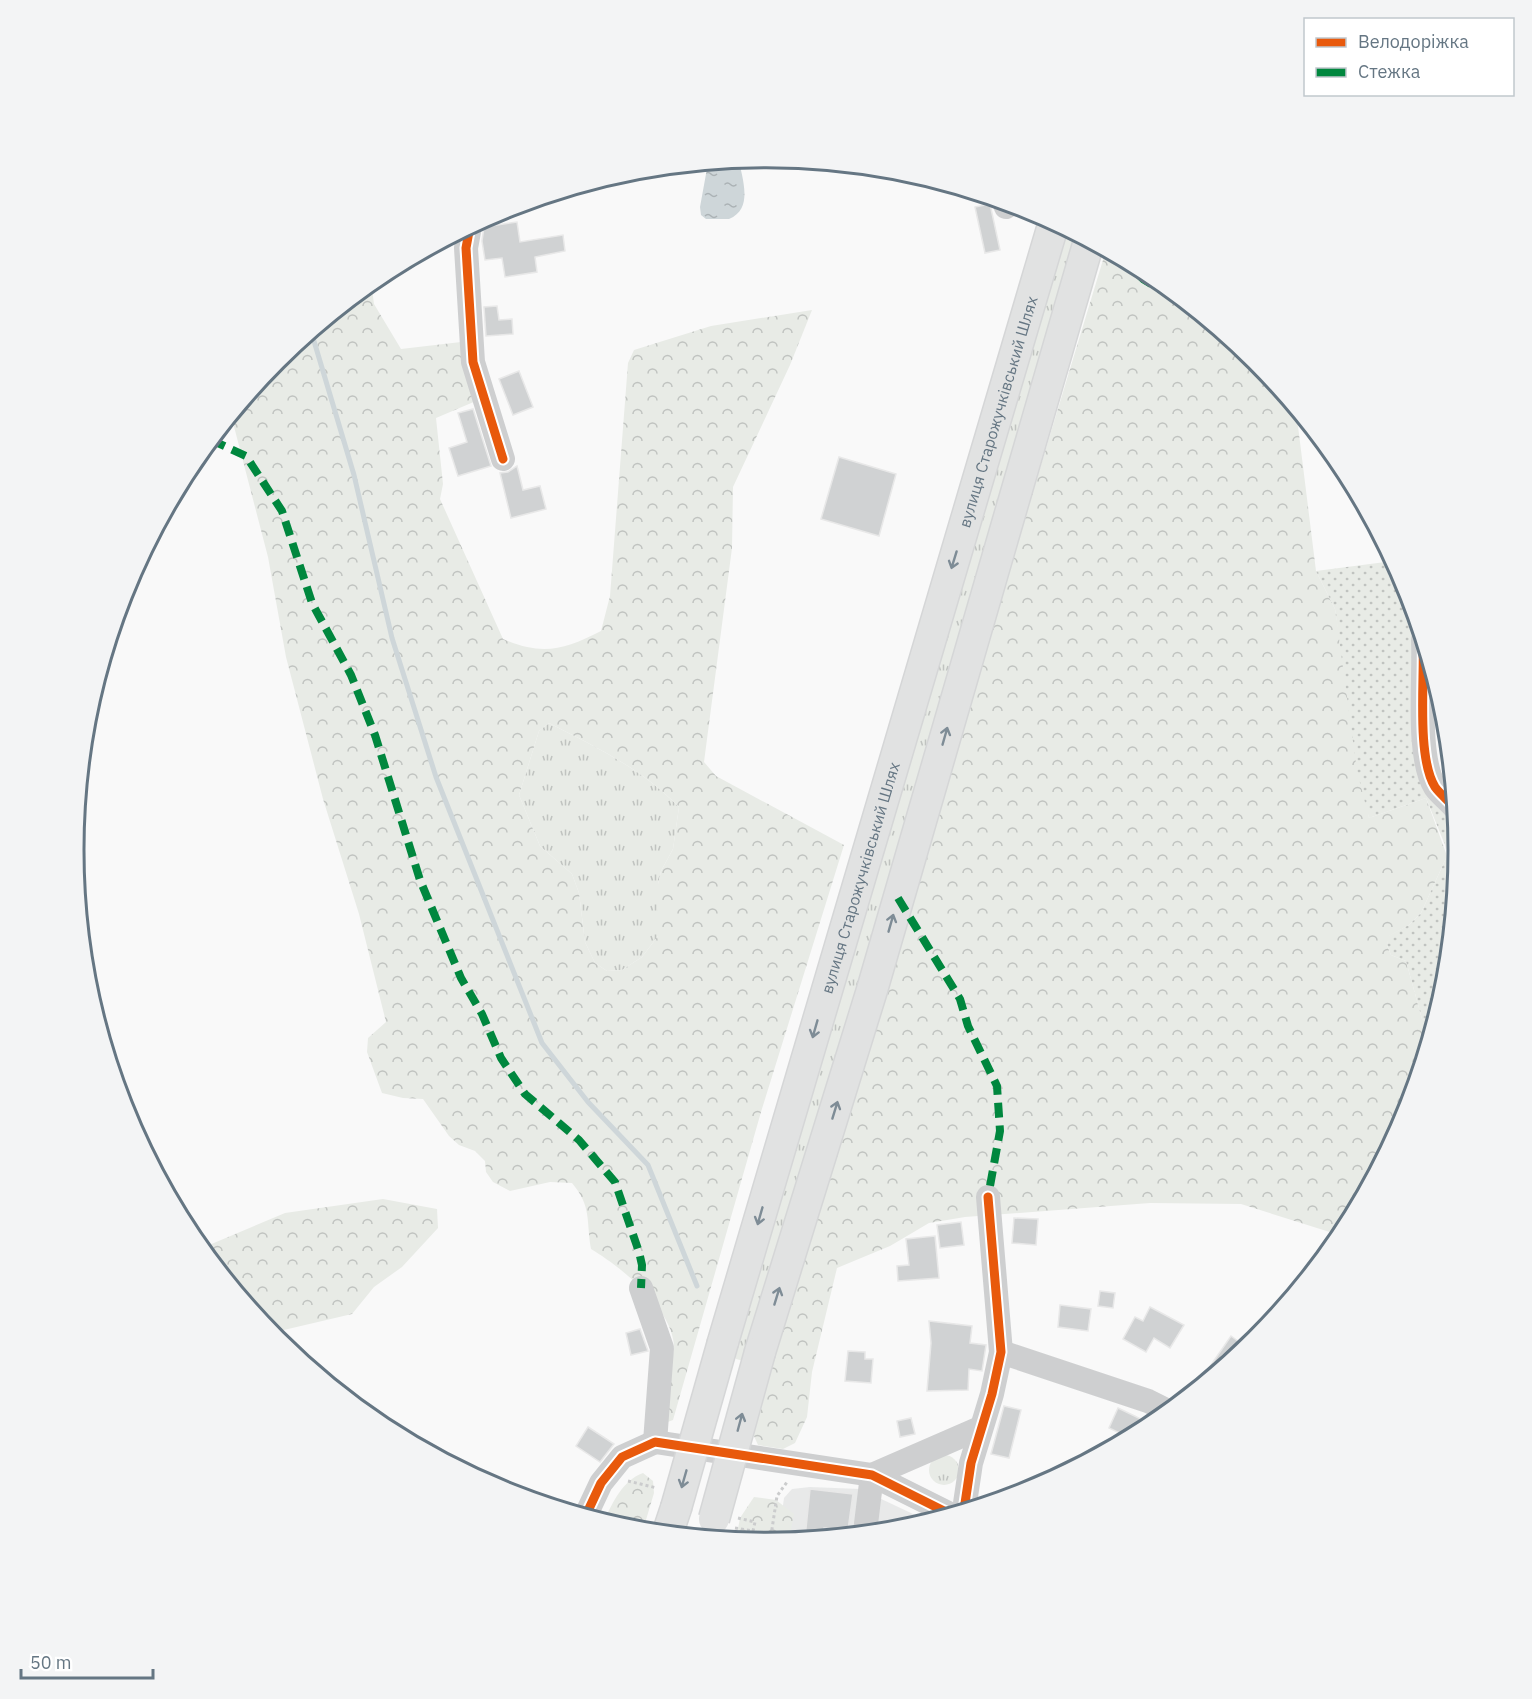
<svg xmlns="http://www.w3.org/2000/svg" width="1532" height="1699" viewBox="0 0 1532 1699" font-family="'IBM Plex Sans',sans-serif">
<defs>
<pattern id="grass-tufts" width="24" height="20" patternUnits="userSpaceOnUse" patternTransform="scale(1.5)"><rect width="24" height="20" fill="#e8ebe6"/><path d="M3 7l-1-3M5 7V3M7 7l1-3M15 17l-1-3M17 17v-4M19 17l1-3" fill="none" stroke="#c0c3c0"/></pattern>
<pattern id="forest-crowns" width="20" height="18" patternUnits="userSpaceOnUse" patternTransform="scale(1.5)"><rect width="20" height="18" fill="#e8ebe6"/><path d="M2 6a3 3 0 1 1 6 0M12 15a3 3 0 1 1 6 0" fill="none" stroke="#c0c3c0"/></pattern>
<pattern id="garden-dots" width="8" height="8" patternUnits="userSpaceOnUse" patternTransform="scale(1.5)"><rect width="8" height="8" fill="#e8ebe6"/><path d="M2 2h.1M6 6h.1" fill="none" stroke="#c0c3c0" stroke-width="1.8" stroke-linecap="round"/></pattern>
<pattern id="water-ripples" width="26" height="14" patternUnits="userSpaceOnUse" patternTransform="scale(1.5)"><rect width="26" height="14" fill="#ced6d9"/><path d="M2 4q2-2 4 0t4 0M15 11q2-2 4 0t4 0" fill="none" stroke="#abb2b5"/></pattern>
</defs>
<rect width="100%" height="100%" fill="#f9f9f9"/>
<polygon fill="#e8e9e9" points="810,1487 860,1489 928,1521 901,1529 778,1541 784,1498 792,1489"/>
<g fill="url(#grass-tufts)">
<polygon points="1062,226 1081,236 860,982 744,1361 736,1359 732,1353"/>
<path d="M549,723c47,24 93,46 130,84l-6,42 -12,22 -3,13v52l-16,21 -20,13 -15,1 -12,-8 -10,-21 -6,-49 -7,-19 -32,-28 -21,-51 20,-64z"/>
<circle cx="944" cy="1470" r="15"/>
</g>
<g fill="url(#forest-crowns)" fill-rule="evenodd">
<polygon points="1106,250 1151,274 1256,360 1296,410 1316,571 1335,609 1369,818 1426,798 1447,856 1421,913 1409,925 1389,936 1387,945 1391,955 1406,961 1422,1019 1433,1024 1406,1115 1342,1235 1330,1248 1336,1234 1241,1204 1150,1203 965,1217 929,1223 890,1246 837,1268 812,1372 807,1417 795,1443 783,1449 758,1445 750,1427"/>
<path d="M371,282l3,22 27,45 60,-7 15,59 -40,17 7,66 -3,15 63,140c39,17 61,11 98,-8l9,-35 18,-233 6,-13 77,-24 101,-16 -22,55 -57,122 -1,61 -28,214 12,14 128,69 -83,267 -88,308 -8,3c0,-14 -2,-28 -1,-42 2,-12 11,-24 10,-36 -3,-38 -53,-78 -83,-96 -5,-29 1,-42 -19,-66l-22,-1 -40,9 -17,-9 -7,-10 -1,-11 -10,-10 -16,-6 -10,-9 -26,-37 -20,-1 -21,-5 -15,-41 1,-14 18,-16 -27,-108 -36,-115 -37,-142 -18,-100 -37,-142 46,-55zM549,723c47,24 93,46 130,84l-6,42 -12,22 -3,13v52l-16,21 -20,13 -15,1 -12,-8 -10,-21 -6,-49 -7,-19 -32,-28 -21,-51 20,-64z"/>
<polygon points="383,1199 437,1209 438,1228 402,1267 374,1287 352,1314 271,1333 202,1248 285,1213"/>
<path d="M643,1473l10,8 1,12 -11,37 -39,-9c9,-19 19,-41 39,-48z"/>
<polygon points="754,1497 776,1500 794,1514 789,1540 766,1542 736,1539 740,1518"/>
</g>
<polygon fill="url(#garden-dots)" points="1393,561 1406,585 1418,624 1421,674 1419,727 1455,813 1458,849 1445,985 1433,1024 1422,1019 1406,961 1391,955 1387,945 1388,936 1409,925 1421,913 1447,856 1445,845 1426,798 1369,818 1357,771 1335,609 1316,571"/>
<path fill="url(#water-ripples)" d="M739,160c3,19 15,49 -10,59h-23l-5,-4 -1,-8 8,-44z"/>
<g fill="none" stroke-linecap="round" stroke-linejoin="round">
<polyline stroke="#ced6d9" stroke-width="5" points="311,331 354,475 392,638 436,777 542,1043 588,1102 648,1165 697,1286"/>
</g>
<g fill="#d0d2d3" stroke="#e8e8e8" stroke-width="1.5">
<polygon points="990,204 1000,250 985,253 975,207"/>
<polygon points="517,222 520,242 563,235 565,251 535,257 537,272 505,277 502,258 485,260 482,241 484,227"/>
<polygon points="497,306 499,320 512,319 513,334 486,336 484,307"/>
<polygon points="519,371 533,407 513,415 499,379"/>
<polygon points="473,409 491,466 458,476 449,448 467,442 458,413"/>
<polygon points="839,457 896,474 879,536 821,519"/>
<polygon points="517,466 523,490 540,486 546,509 511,518 500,473 508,472"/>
<polygon points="1014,1218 1038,1219 1036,1245 1012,1243"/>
<polygon points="961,1222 964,1245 940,1248 937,1225"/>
<polygon points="935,1236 939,1278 898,1281 897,1266 909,1265 906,1239"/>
<polygon points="1100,1291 1115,1293 1113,1308 1098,1306"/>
<polygon points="1060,1305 1091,1309 1088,1331 1058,1327"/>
<polygon points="1150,1307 1184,1325 1170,1348 1154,1338 1146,1352 1123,1339 1135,1317 1143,1321"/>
<polygon points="929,1321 972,1326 970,1343 986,1345 982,1371 969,1369 968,1390 927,1391 931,1343"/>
<polygon points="640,1329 648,1351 631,1355 626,1333"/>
<polygon points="1231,1336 1246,1347 1205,1381 1202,1378"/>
<polygon points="848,1351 865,1352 865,1359 873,1359 871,1383 845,1381"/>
<polygon points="1004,1406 1021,1410 1009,1458 991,1454"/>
<polygon points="1118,1408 1143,1420 1141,1423 1146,1428 1128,1437 1109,1428"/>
<polygon points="911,1418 915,1434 900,1437 897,1421"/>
<polygon points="588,1427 614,1444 600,1462 576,1446"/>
<polygon points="810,1489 853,1494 848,1530 824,1528 823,1536 805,1538"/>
</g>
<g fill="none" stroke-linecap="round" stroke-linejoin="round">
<defs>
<g id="major">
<path id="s1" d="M723,1342l331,-1120"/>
<polyline points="760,1352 872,990 1089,241"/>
<polyline points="668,1532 676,1508"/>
</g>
</defs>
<use href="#major" stroke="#d5d6d7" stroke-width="33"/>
<g stroke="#cbcccd" stroke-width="3" stroke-dasharray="3 3" stroke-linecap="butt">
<polyline points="628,1481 657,1488"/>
<polyline points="735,1528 753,1531 755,1522 738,1518"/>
<polyline points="770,1542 777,1496 787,1482"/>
</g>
<g stroke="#cecfd0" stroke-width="24">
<polyline points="1004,202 1006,207"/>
<polyline points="470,226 466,248 473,362 503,459"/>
<path d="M1423,640c2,37 -7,116 12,147 5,7 13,13 19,20"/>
<polyline points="641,1288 662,1348 655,1442"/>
<polyline points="1001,1352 1148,1401 1168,1411"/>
<polyline points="655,1442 872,1475 950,1514"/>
<polyline points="964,1510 971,1463 992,1394 1001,1352 988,1197"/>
<polyline points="586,1515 601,1483 622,1457 655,1442"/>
<polyline points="865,1532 872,1475 980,1428"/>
</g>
<use href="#major" stroke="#e1e2e2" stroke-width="30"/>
<defs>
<g id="major-bridge">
<polyline points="676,1508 723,1342"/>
<polyline points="714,1519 760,1352"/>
</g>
</defs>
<use href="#major-bridge" stroke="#d5d6d7" stroke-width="33" stroke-linecap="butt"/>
<use href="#major-bridge" stroke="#e1e2e2" stroke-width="30"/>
<g stroke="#00873e" stroke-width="8" stroke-dasharray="15 8" stroke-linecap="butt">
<polyline points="1123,259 1143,279 1194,310"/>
<polyline points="211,440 246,456 282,511 312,603 351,675 375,735 420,880 461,978 482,1014 501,1058 525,1094 579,1140 615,1182 639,1252 642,1265 641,1288"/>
<polyline points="898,898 960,999 968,1026 997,1086 1000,1131 988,1197"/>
</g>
<defs>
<g id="cycleway">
<polyline points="470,226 466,248 473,362 503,459"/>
<path d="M1423,640c2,37 -7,116 12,147 5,7 13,13 19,20"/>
<polyline points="964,1510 971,1463 992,1394 1001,1352 988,1197"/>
<polyline points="586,1515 601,1483 622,1457 655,1442 872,1475 950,1514"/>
</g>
</defs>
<use href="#cycleway" stroke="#fff" stroke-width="13"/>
<use href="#cycleway" stroke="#e8590c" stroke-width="9"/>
</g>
<defs><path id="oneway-shaft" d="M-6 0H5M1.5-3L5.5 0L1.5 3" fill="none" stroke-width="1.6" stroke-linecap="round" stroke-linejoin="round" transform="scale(1.5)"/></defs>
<g stroke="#7e8c96">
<use href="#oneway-shaft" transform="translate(954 560) rotate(107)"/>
<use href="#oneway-shaft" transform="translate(945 736) rotate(-74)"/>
<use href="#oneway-shaft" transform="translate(891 923) rotate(-74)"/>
<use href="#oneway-shaft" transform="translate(815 1029) rotate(106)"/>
<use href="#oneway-shaft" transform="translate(835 1110) rotate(-73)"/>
<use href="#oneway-shaft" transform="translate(760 1216) rotate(106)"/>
<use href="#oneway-shaft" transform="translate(777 1296) rotate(-73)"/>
<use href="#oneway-shaft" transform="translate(740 1422) rotate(-75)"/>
<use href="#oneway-shaft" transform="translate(684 1479) rotate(106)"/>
</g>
<g text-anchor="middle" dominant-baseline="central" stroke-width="6" stroke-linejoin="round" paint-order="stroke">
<g font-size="16" fill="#657683" stroke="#fff">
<text stroke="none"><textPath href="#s1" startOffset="970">вулиця Старожучківський Шлях</textPath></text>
<text stroke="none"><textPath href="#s1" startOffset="484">вулиця Старожучківський Шлях</textPath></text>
</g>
</g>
<path d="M0 0H1532V1699H0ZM84 850a682 682 0 1 1 1364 0a682 682 0 1 1-1364 0Z" fill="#f3f4f5" fill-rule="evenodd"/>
<path fill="none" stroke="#657683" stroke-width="3" d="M84 850a682 682 0 1 1 1364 0a682 682 0 1 1-1364 0Z"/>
<rect x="1304" y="18" width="210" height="78" fill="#ffffff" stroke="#c1c8cd" stroke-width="1.5"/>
<rect x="1316" y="38" width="30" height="9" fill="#e8590c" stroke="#c1c8cd" stroke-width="1.5"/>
<text x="1358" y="48" font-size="18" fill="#657683">Велодоріжка</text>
<rect x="1316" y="68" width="30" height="9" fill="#00873e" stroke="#c1c8cd" stroke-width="1.5"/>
<text x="1358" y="78" font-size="18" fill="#657683">Стежка</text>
<path d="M21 1669v9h132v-9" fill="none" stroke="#657683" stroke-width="3"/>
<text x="30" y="1669" font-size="18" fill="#657683" stroke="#ffffff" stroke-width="4.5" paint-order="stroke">50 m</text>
</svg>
